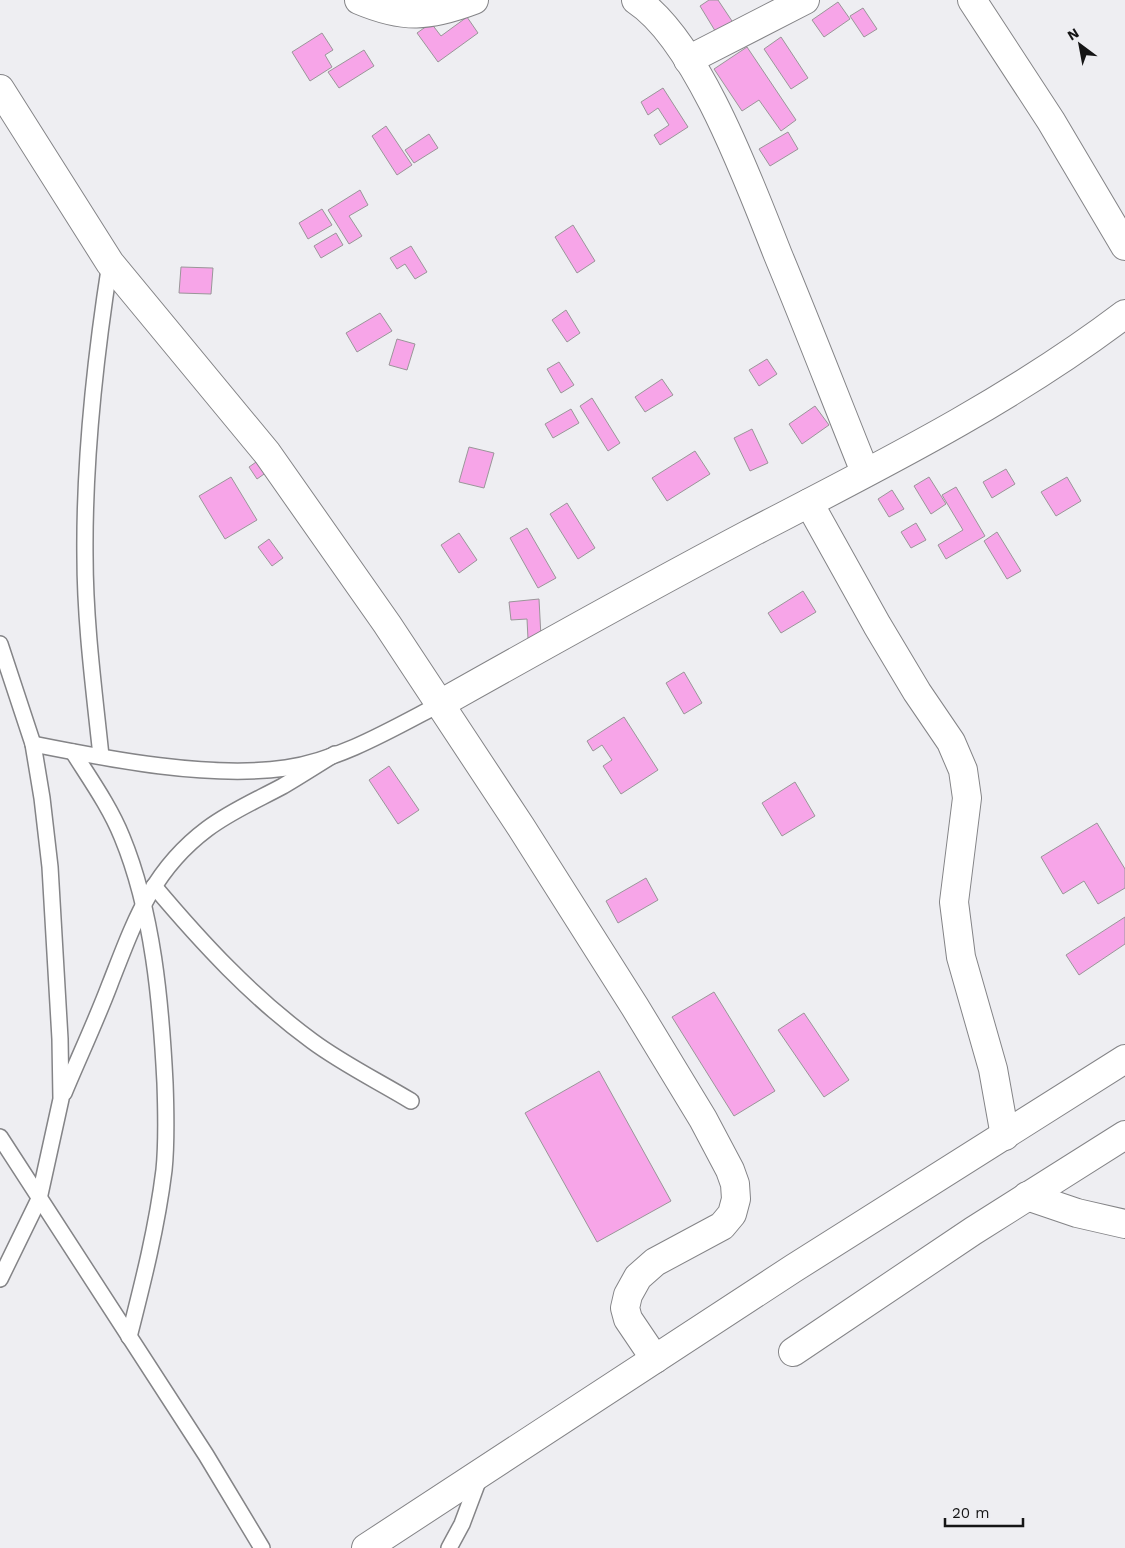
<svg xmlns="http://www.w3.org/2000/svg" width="1125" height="1548" viewBox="0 0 1125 1548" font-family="'Work Sans',sans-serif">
<rect width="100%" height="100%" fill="#eeeef2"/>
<g fill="#f7a5e8" stroke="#9a9699">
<polygon points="709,0 718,0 734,24 717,34 700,6"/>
<polygon points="838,2 850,19 824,37 812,20"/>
<polygon points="863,8 877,29 864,37 850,16"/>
<polygon points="467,17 478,33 438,62 417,33 431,23 441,36"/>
<polygon points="322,33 333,50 325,55 332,67 310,81 292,52"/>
<polygon points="781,37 808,78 791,89 764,49"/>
<polygon points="747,47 796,120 781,131 759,100 742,111 714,69"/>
<polygon points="364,50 374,66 339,88 328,72"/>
<polygon points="663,88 688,127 660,145 654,135 669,125 658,108 648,115 641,102"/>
<polygon points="386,126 412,165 397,175 372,136"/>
<polygon points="788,132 798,149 770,166 759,149"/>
<polygon points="429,134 438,148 414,163 405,150"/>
<polygon points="360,190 368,205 349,216 362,236 349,244 328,210"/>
<polygon points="322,209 332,225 308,239 299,223"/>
<polygon points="573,225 595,261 577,273 555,237"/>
<polygon points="336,233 343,245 321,258 314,246"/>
<polygon points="411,246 427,272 415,279 405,264 397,269 390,258"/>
<polygon points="181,267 213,268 211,294 179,293"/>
<polygon points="566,310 580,333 567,342 552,320"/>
<polygon points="380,313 392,331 357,352 346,333"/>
<polygon points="397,339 415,344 407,370 389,365"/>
<polygon points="767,359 777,374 759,386 749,370"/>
<polygon points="559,362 574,385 561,393 547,369"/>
<polygon points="662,379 673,395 645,412 635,397"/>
<polygon points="592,398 620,443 608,451 580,406"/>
<polygon points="815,406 829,425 802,444 789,424"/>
<polygon points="571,409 579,423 553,438 545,424"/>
<polygon points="752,429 768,463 750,471 734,438"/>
<polygon points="469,447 494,453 484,488 459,482"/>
<polygon points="695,451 710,474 667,501 652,478"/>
<polygon points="259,460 267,472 257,479 249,467"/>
<polygon points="1006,469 1015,484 992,498 983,482"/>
<polygon points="231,477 257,520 225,539 199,496"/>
<polygon points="929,477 946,504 931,514 914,486"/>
<polygon points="1067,477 1081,501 1056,516 1041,492"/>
<polygon points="956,487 985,536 946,559 938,545 963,530 942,495"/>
<polygon points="892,490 904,509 889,517 878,499"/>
<polygon points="567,503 595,548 578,559 550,514"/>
<polygon points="916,523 926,540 911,548 901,532"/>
<polygon points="527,528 556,578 538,588 510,538"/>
<polygon points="997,532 1021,571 1007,579 984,541"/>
<polygon points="459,533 477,560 459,573 441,545"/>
<polygon points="269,539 283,558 272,566 258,547"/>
<polygon points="803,591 816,612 781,633 768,613"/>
<polygon points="539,599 541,637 528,639 527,619 511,620 509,602"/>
<polygon points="684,672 702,703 684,714 666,683"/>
<polygon points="624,717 658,770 621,794 603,766 612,760 602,745 593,751 587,741"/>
<polygon points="389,766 419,810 398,824 369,780"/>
<polygon points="795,782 815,816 782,836 762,803"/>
<polygon points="1097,823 1125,869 1125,888 1098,904 1084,881 1063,894 1041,857"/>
<polygon points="646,878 658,900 618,923 606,901"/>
<polygon points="1125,917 1125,944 1079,975 1066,955"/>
<polygon points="714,992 775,1091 734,1116 672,1017"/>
<polygon points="804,1013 849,1080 824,1097 778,1030"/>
<polygon points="599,1071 671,1201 597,1242 525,1113"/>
</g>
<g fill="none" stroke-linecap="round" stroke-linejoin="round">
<defs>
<g id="lane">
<polyline points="0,644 33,744 42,798 50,867 60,1039 61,1099 39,1199 0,1279"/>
<path d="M33,744c75,15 177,35 253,24 54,-8 106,-39 154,-64"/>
<path d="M73,752c17,27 37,55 49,85 31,75 39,166 43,246 1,28 2,58 -1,87 -7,57 -21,112 -35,167"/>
<path d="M101,756c-7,-67 -16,-133 -16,-200 -1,-98 10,-197 25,-293"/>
<path d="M154,886c48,57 98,111 158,155 31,23 66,40 99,60"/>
<path d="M64,1093c15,-36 32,-72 46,-109 24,-61 41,-113 97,-155 24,-18 50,-29 76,-43 17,-10 34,-21 52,-32"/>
<polyline points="0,1137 206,1455 262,1548"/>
<polyline points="449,1548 462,1524 480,1476"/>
</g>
<g id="street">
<path d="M359,0c45,19 70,17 115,0"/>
<path d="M636,0c62,41 114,185 142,255 30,72 58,145 87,217"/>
<polyline points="972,0 1051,121 1125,246"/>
<polyline points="688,60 805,0"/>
<polyline points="0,89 110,263 267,453 387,624 521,827 635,1007 703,1119 730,1170 735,1184 736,1199 732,1214 722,1226 655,1262 638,1277 628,1295 625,1308 628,1319 655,1359"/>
<polyline points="809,503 877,625 917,692 951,742 963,770 967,798 954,902 961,957 993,1069 1005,1136"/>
<path d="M440,704c103,-58 205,-115 309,-170 129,-67 260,-132 376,-220"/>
<polyline points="1027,1196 1077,1213 1125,1224"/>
<polyline points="793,1352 973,1231 1125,1135"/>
</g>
<polyline id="secondary" points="366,1548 794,1268 1125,1059"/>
</defs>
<use href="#lane" stroke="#848487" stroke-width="18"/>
<use href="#street" stroke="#848487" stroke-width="30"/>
<use href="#secondary" stroke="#848487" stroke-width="30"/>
<use href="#lane" stroke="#fff" stroke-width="15"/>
<use href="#street" stroke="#fff" stroke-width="28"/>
<use href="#secondary" stroke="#fff" stroke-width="28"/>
</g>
<g transform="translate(1080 45) rotate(328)" stroke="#eeeef2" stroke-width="4" paint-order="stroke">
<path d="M0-4L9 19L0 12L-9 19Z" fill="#151516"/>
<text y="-8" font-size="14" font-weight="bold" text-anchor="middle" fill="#151516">N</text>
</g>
<path d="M945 1518v8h78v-8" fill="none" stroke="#151516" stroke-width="2.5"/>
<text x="952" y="1518" font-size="15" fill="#151516" stroke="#eeeef2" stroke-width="4" paint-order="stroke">20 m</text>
</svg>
